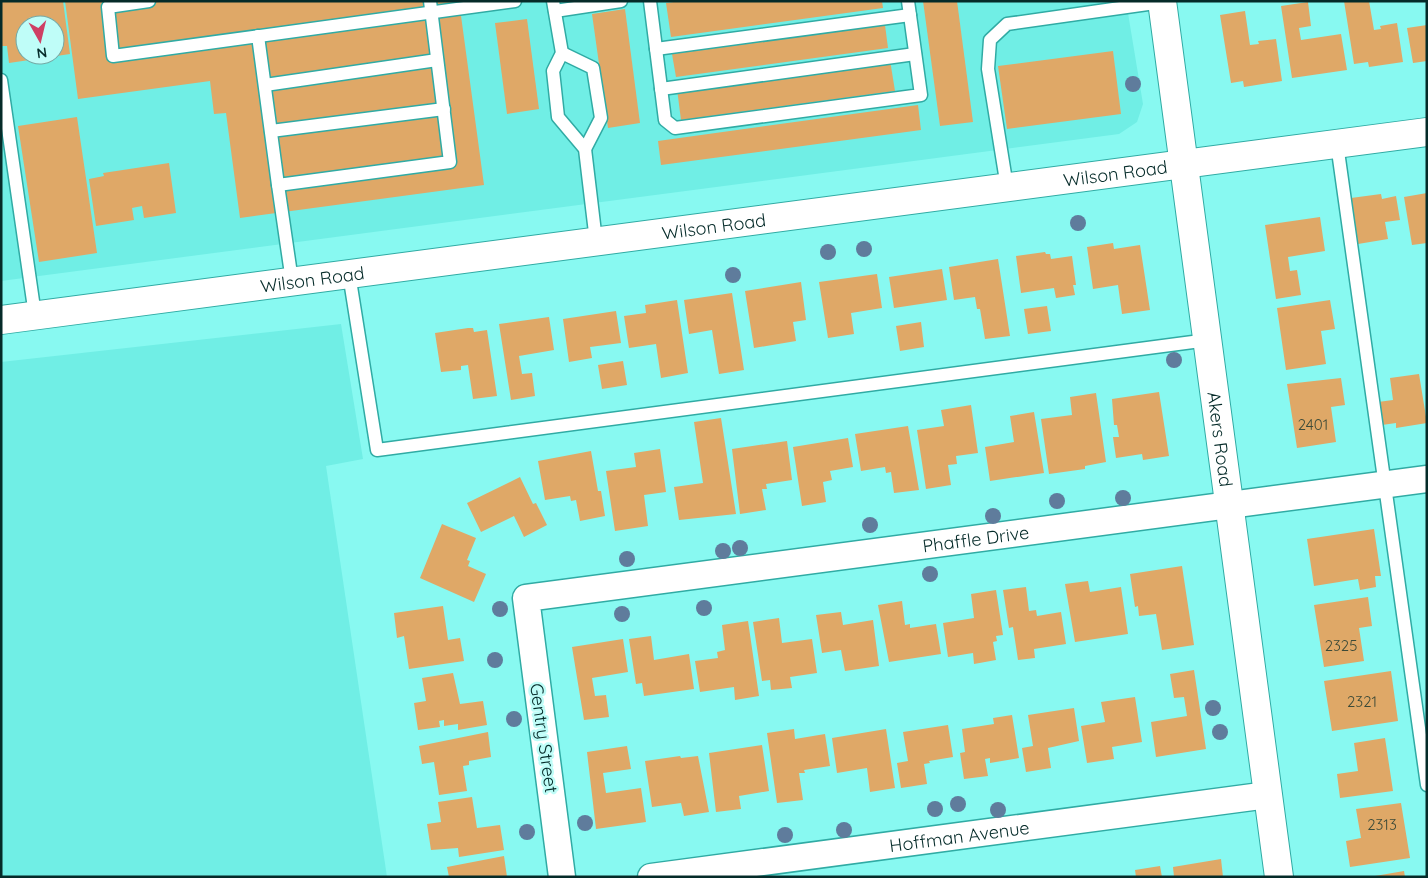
<svg xmlns="http://www.w3.org/2000/svg" width="1428" height="878" viewBox="0 0 1428 878" font-family="Quicksand,sans-serif">
<rect width="100%" height="100%" fill="#88f9f1"/>
<g fill="#70eee5" fill-rule="evenodd">
<path d="M1,1h1125l17,103 -6,18 -18,12 -1118,147zM25,25h30v30h-30z"/>
<polygon points="341,324 363,459 326,466 387,877 1,877 1,362"/>
</g>
<g fill="#dfa867" fill-rule="evenodd">
<path d="M1,1h62l7,53 -61,9 -2,-17h-6zM25,25h30v30h-30z"/>
<polygon points="65,1 459,1 484,185 240,218 226,113 214,114 210,81 78,99"/>
<polygon points="681,1 882,1 883,8 671,37 666,3"/>
<polygon points="923,1 957,1 973,122 940,126"/>
<polygon points="1344,1 1369,1 1374,30 1381,29 1380,26 1397,23 1403,62 1369,67 1368,62 1354,64"/>
<polygon points="1308,2 1311,26 1299,28 1301,40 1341,34 1347,70 1292,78 1281,6"/>
<polygon points="625,9 640,123 608,128 592,14"/>
<polygon points="1245,11 1250,45 1259,44 1258,41 1276,39 1282,81 1244,87 1243,81 1231,83 1220,15"/>
<polygon points="527,19 539,109 507,114 495,23"/>
<polygon points="885,25 888,48 676,77 672,54"/>
<polygon points="1427,25 1427,61 1413,63 1407,28"/>
<polygon points="1113,51 1121,114 1007,129 998,66"/>
<polygon points="890,60 895,91 681,120 677,89"/>
<polygon points="918,105 921,130 661,165 658,141"/>
<polygon points="77,117 97,253 39,262 18,126"/>
<polygon points="169,163 176,213 144,218 142,206 132,208 134,220 96,226 89,179 104,176 103,173"/>
<polygon points="1427,193 1427,243 1412,245 1404,197"/>
<polygon points="1381,194 1382,199 1396,196 1400,220 1385,222 1388,239 1358,244 1351,198"/>
<polygon points="1320,217 1325,251 1288,257 1290,271 1297,270 1301,295 1276,299 1265,225"/>
<polygon points="1113,243 1114,249 1140,245 1150,310 1122,314 1118,285 1093,289 1087,247"/>
<polygon points="1045,252 1046,254 1050,254 1051,259 1072,256 1076,285 1073,285 1075,295 1056,298 1054,288 1021,293 1016,256"/>
<polygon points="998,259 1010,336 985,339 980,309 977,309 975,297 954,300 949,267"/>
<polygon points="942,269 947,300 894,308 889,277"/>
<polygon points="877,274 882,308 851,313 854,334 828,338 819,282"/>
<polygon points="801,282 806,320 793,322 796,341 754,348 745,291"/>
<polygon points="732,293 744,370 719,374 712,330 689,334 684,300"/>
<polygon points="677,300 688,373 661,378 656,344 629,348 624,316 646,313 645,305"/>
<polygon points="1330,300 1335,329 1321,331 1326,364 1286,370 1277,308"/>
<polygon points="1047,306 1051,331 1028,334 1024,309"/>
<polygon points="616,311 621,343 590,347 592,358 569,362 563,319"/>
<polygon points="549,317 554,350 519,356 522,374 532,373 535,396 511,400 499,324"/>
<polygon points="921,322 924,347 900,351 896,326"/>
<polygon points="468,328 473,328 474,332 487,330 497,396 473,399 468,365 461,366 461,370 441,372 435,333"/>
<polygon points="623,361 627,385 602,389 598,365"/>
<polygon points="1419,374 1427,423 1396,428 1396,423 1382,425 1378,402 1393,400 1390,378"/>
<polygon points="1341,378 1345,405 1331,407 1336,442 1297,448 1287,384"/>
<polygon points="1159,392 1169,456 1143,460 1142,454 1116,458 1113,437 1119,437 1117,425 1114,425 1112,399"/>
<polygon points="1096,393 1106,462 1085,466 1085,469 1049,474 1041,419 1072,415 1070,397"/>
<polygon points="971,405 978,453 956,456 957,464 948,465 951,485 926,489 917,430 944,426 941,410"/>
<polygon points="1034,412 1044,473 990,481 985,447 1014,442 1010,416"/>
<polygon points="721,418 736,514 679,520 674,487 703,483 694,422"/>
<polygon points="908,426 919,490 894,493 891,472 886,473 885,467 861,471 855,434"/>
<polygon points="848,438 853,467 830,471 832,480 823,482 826,502 802,506 793,447"/>
<polygon points="787,441 792,480 766,484 767,489 762,489 766,510 740,514 732,449"/>
<polygon points="660,449 666,492 644,495 648,526 615,531 606,471 636,467 634,453"/>
<polygon points="591,451 598,491 601,491 605,516 580,521 576,500 571,501 570,496 545,500 538,461"/>
<polygon points="520,477 533,504 536,503 547,525 524,537 514,516 481,532 467,503"/>
<polygon points="442,524 476,538 467,560 470,561 468,566 486,574 474,602 420,578"/>
<polygon points="1374,529 1381,576 1375,576 1376,587 1360,590 1358,579 1314,586 1307,539"/>
<polygon points="1182,566 1194,645 1162,650 1156,614 1139,616 1138,606 1135,607 1130,574"/>
<polygon points="1088,581 1090,592 1121,587 1128,634 1075,642 1065,584"/>
<polygon points="1026,587 1029,611 1036,610 1037,616 1061,612 1066,644 1034,649 1035,658 1018,660 1013,627 1009,628 1003,590"/>
<polygon points="996,590 1003,635 996,636 997,641 993,642 996,660 974,664 973,653 948,657 943,623 974,618 971,594"/>
<polygon points="1368,597 1372,626 1359,628 1364,661 1324,667 1314,605"/>
<polygon points="902,601 905,625 910,624 910,628 936,624 941,654 889,662 878,605"/>
<polygon points="443,606 448,640 460,638 464,661 409,669 404,636 397,638 394,613"/>
<polygon points="841,612 843,625 873,620 879,666 845,671 841,650 822,653 816,615"/>
<polygon points="779,618 782,643 812,639 817,673 790,677 792,688 771,690 770,680 762,681 753,622"/>
<polygon points="748,621 759,696 735,700 734,687 700,692 695,661 718,658 717,652 725,650 722,625"/>
<polygon points="651,636 654,660 689,654 694,689 644,696 642,683 636,684 629,639"/>
<polygon points="623,639 628,672 592,678 595,696 606,695 609,717 584,720 572,647"/>
<polygon points="1194,670 1206,749 1156,757 1151,722 1187,716 1184,697 1174,698 1170,674"/>
<polygon points="1391,671 1398,721 1332,731 1324,681"/>
<polygon points="453,673 460,704 483,701 487,725 458,730 458,724 444,726 444,720 439,721 440,727 418,730 414,703 426,701 422,678"/>
<polygon points="1135,697 1142,742 1112,747 1114,759 1087,763 1081,726 1105,722 1101,702"/>
<polygon points="1074,708 1079,741 1048,748 1051,768 1026,772 1022,748 1033,746 1028,715"/>
<polygon points="1012,715 1019,758 990,763 990,758 985,759 988,776 964,779 960,753 965,752 962,729 994,724 993,718"/>
<polygon points="948,725 953,757 929,761 930,763 924,764 927,784 901,788 897,763 908,761 903,732"/>
<polygon points="794,729 795,739 825,734 830,766 804,770 805,773 799,773 803,800 777,803 767,733"/>
<polygon points="886,729 895,788 870,792 867,768 837,773 832,738"/>
<polygon points="488,732 491,757 469,761 469,765 463,766 467,791 439,795 434,762 422,764 419,746"/>
<polygon points="1385,738 1393,791 1340,798 1337,774 1358,771 1354,743"/>
<polygon points="762,745 769,791 739,796 741,809 716,812 709,753"/>
<polygon points="627,746 631,769 603,773 606,793 641,788 646,822 596,829 587,752"/>
<polygon points="680,756 681,758 698,756 709,812 684,816 681,803 652,807 645,761"/>
<polygon points="472,797 477,828 500,825 504,850 459,857 458,848 431,850 427,824 441,822 438,802"/>
<polygon points="1401,803 1410,858 1350,867 1346,841 1361,838 1356,809"/>
<polygon points="504,856 507,877 449,877 447,867"/>
<polygon points="1221,859 1223,877 1174,877 1173,867"/>
<polygon points="1160,866 1162,877 1136,877 1135,870"/>
<polygon points="1404,871 1405,877 1375,877 1375,876"/>
</g>
<g fill="none" stroke-linecap="round" stroke-linejoin="round">
<defs>
<g id="lane">
<polyline points="149,1 108,7 113,56 515,1"/>
<polyline points="553,1 562,53 553,71 558,117 585,149 596,241"/>
<polyline points="650,1 665,120 675,128 921,95 908,1"/>
<polyline points="555,11 621,1"/>
<polyline points="258,36 278,185 450,162 430,1"/>
<polyline points="656,49 910,15"/>
<polyline points="562,53 593,68 601,118 585,149"/>
<polyline points="1,80 35,315"/>
<polyline points="265,85 437,60"/>
<polyline points="661,89 915,54"/>
<polyline points="271,131 444,109"/>
<polyline points="1337,144 1427,785"/>
<polyline points="278,185 292,281"/>
<polyline points="1007,187 988,69 990,40 1007,24 1162,2"/>
<polyline points="349,274 377,450 1208,340"/>
</g>
<g id="street">
<path id="s1" d="M562,877l-36,-279 901,-119"/>
<path id="s2" d="M651,877l617,-82"/>
</g>
<g id="secondary">
<path id="s3" d="M1162,1l117,876"/>
<path id="s4" d="M1,320l1426,-188"/>
</g>
</defs>
<use href="#lane" stroke="#30aba4" stroke-width="15"/>
<use href="#street" stroke="#30aba4" stroke-width="29"/>
<use href="#secondary" stroke="#30aba4" stroke-width="30"/>
<use href="#lane" stroke="#fff" stroke-width="12"/>
<use href="#street" stroke="#fff" stroke-width="26"/>
<use href="#secondary" stroke="#fff" stroke-width="28"/>
</g>
<g fill="#5f7c9c">
<circle cx="1133" cy="84" r="8"/>
<circle cx="1078" cy="223" r="8"/>
<circle cx="864" cy="249" r="8"/>
<circle cx="828" cy="252" r="8"/>
<circle cx="733" cy="275" r="8"/>
<circle cx="1174" cy="360" r="8"/>
<circle cx="1123" cy="498" r="8"/>
<circle cx="1057" cy="501" r="8"/>
<circle cx="993" cy="516" r="8"/>
<circle cx="870" cy="525" r="8"/>
<circle cx="740" cy="548" r="8"/>
<circle cx="723" cy="551" r="8"/>
<circle cx="627" cy="559" r="8"/>
<circle cx="930" cy="574" r="8"/>
<circle cx="704" cy="608" r="8"/>
<circle cx="500" cy="609" r="8"/>
<circle cx="622" cy="614" r="8"/>
<circle cx="495" cy="660" r="8"/>
<circle cx="1213" cy="708" r="8"/>
<circle cx="514" cy="719" r="8"/>
<circle cx="1220" cy="732" r="8"/>
<circle cx="958" cy="804" r="8"/>
<circle cx="935" cy="809" r="8"/>
<circle cx="998" cy="810" r="8"/>
<circle cx="585" cy="823" r="8"/>
<circle cx="844" cy="830" r="8"/>
<circle cx="527" cy="832" r="8"/>
<circle cx="785" cy="835" r="8"/>
</g>
<g text-anchor="middle" dominant-baseline="central" stroke-width="5" stroke-linejoin="round" paint-order="stroke">
<g font-size="15" fill="#3c4a38">
<text x="1313" y="424">2401</text>
<text x="1341" y="645">2325</text>
<text x="1362" y="701">2321</text>
<text x="1382" y="824">2313</text>
</g>
<g font-size="18" fill="#052b29" stroke="#bffdf8">
<text stroke="none"><textPath href="#s4" startOffset="1124">Wilson Road</textPath></text>
<text stroke="none"><textPath href="#s4" startOffset="719">Wilson Road</textPath></text>
<text stroke="none"><textPath href="#s4" startOffset="314">Wilson Road</textPath></text>
<text stroke="none"><textPath href="#s3" startOffset="442">Akers Road</textPath></text>
<text stroke="none"><textPath href="#s1" startOffset="735">Phaffle Drive</textPath></text>
<text transform="translate(544 738) rotate(82)">Gentry Street</text>
<text stroke="none"><textPath href="#s2" startOffset="311">Hoffman Avenue</textPath></text>
</g>
</g>
<rect width="1428" height="878" fill="none" stroke="#052b29" stroke-width="5"/>
<g transform="translate(40 40) rotate(172)"><circle r="24" fill="#bffdf8" stroke="#75a9a5"/>
<path d="M0-4L9 19L0 12L-9 19Z" fill="#ce3f64"/>
<text y="-8" font-size="14" font-weight="bold" text-anchor="middle" fill="#052b29">N</text>
</g>
</svg>
